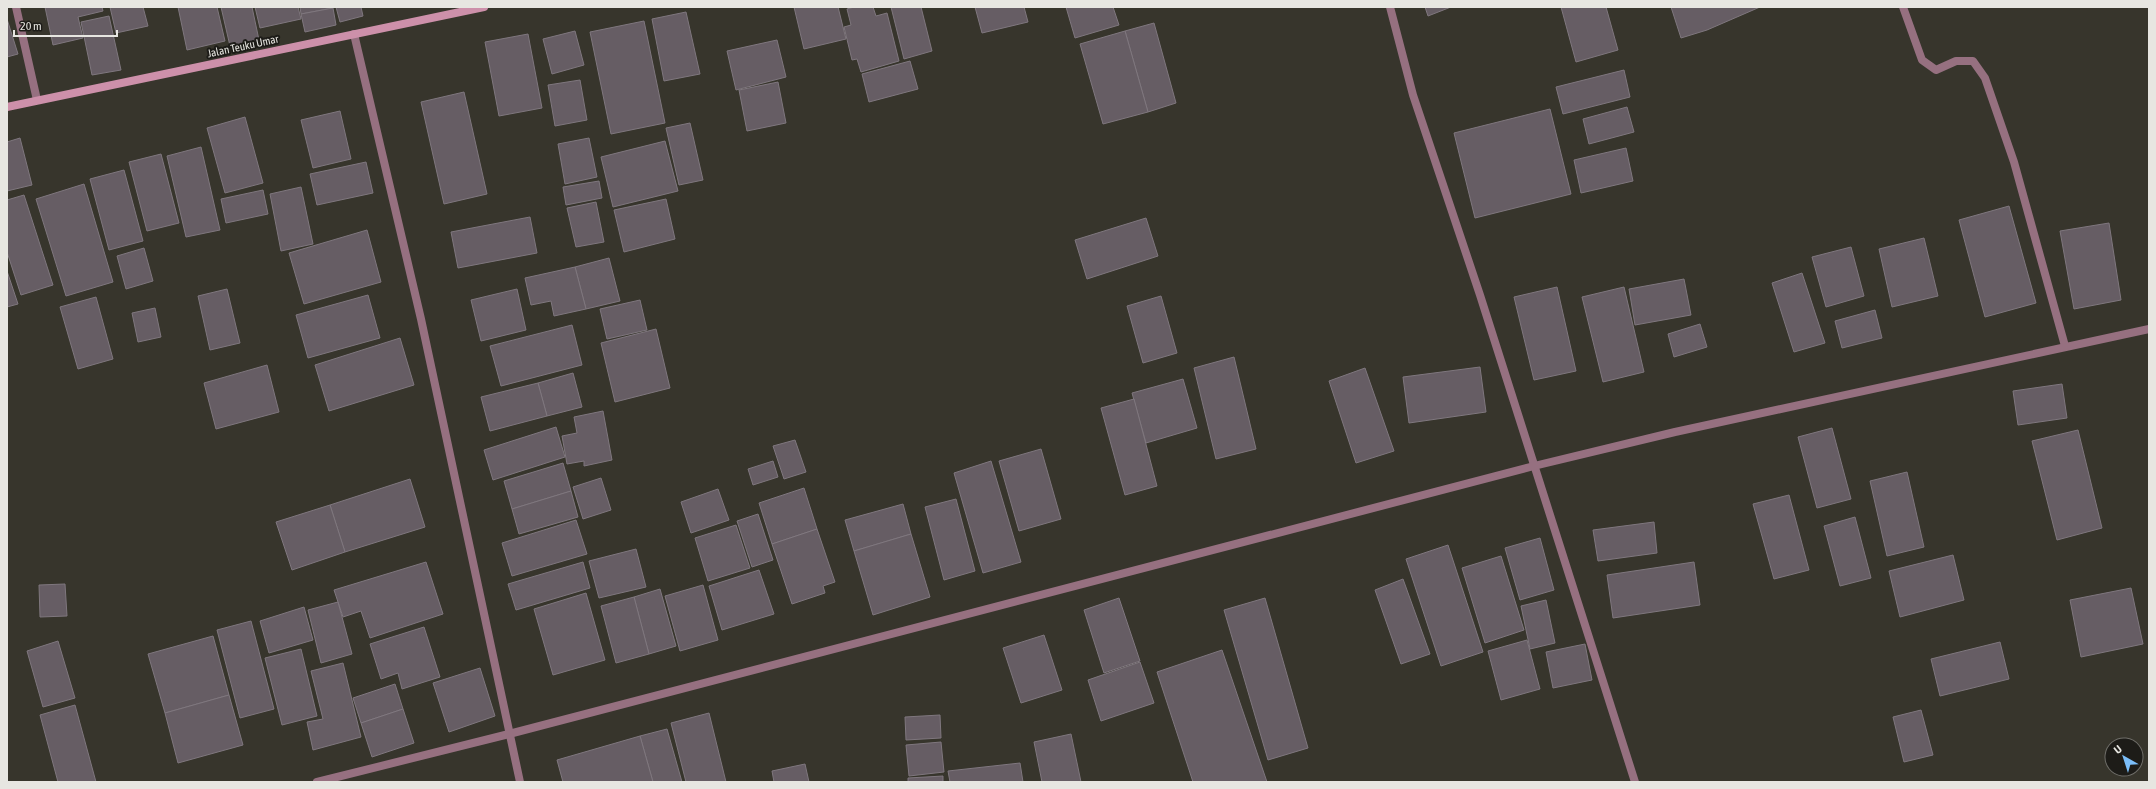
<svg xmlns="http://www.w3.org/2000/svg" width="2156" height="789" viewBox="0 0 2156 789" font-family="'Asap Condensed',sans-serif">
<rect width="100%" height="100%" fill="#37352c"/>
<g fill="#665d64" stroke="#7f777e">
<polygon points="45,7 102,7 103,11 78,17 83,38 53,45"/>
<polygon points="110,7 143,7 148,26 116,33"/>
<polygon points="178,7 217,7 225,41 187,50"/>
<polygon points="221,7 252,7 259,40 230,46"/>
<polygon points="255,7 298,7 301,19 260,28"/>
<polygon points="300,7 333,7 333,8 301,14"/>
<polygon points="336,7 361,7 363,16 340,22"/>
<polygon points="794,7 838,7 846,39 804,49"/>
<polygon points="854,7 873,7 876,16 887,13 899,61 861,72 857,59 852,60 844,27 851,25 847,9"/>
<polygon points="891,7 921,7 932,51 904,59"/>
<polygon points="975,7 1024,7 1028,22 982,33"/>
<polygon points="1066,7 1113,7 1119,25 1075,38"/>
<polygon points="1425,7 1451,7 1428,16"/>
<polygon points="1561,7 1606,7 1618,50 1576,62"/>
<polygon points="1671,7 1760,7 1707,30 1681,38"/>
<polygon points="333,8 336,25 305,32 301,14"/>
<polygon points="686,12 700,74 664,81 652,19"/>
<polygon points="109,16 121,70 92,75 81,22"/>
<polygon points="7,19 18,54 7,57"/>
<polygon points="644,21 665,123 611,134 590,32"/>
<polygon points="1154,23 1176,103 1148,112 1125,31"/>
<polygon points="575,31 584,65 552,74 543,39"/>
<polygon points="1125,31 1148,112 1103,124 1080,44"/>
<polygon points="528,34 542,108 499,116 485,42"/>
<polygon points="777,40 786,77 736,90 727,51"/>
<polygon points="910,61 918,89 869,102 862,74"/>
<polygon points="1624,70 1630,97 1563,114 1556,87"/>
<polygon points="580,80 587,120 555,126 548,85"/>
<polygon points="778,82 786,123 747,131 739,90"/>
<polygon points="464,92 487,194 444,204 421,102"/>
<polygon points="1627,107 1634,132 1589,144 1583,119"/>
<polygon points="1550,109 1571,194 1475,218 1454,133"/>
<polygon points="340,111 351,159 313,168 301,120"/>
<polygon points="245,117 263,183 225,193 207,128"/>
<polygon points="690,123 703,180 679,185 666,128"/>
<polygon points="20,138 32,185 7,191 7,142"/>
<polygon points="589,138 597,177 565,184 558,144"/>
<polygon points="665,141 678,191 613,207 601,157"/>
<polygon points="201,147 220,230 186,237 167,156"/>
<polygon points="1626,148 1633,181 1581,193 1574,160"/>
<polygon points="161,154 179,223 147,231 129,162"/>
<polygon points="366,162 373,193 317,205 310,174"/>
<polygon points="124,170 143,241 109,250 90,179"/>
<polygon points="599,181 602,198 566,205 563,187"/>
<polygon points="84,184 113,282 66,296 36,199"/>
<polygon points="301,187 313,244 281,251 270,194"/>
<polygon points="263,190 268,214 226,223 221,199"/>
<polygon points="24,195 53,285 21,295 7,252 7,200"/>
<polygon points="666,199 675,239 624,252 614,210"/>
<polygon points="596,202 604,242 576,247 567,208"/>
<polygon points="2009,206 2036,303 1985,317 1959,220"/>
<polygon points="530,217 537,253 458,268 451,232"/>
<polygon points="1146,218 1158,256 1087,279 1075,240"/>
<polygon points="2109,223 2121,300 2074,309 2060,231"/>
<polygon points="367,230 381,282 304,304 289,253"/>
<polygon points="1924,238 1938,296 1892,307 1879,249"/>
<polygon points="1851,247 1864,296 1826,307 1812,257"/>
<polygon points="144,248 153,281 126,289 117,256"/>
<polygon points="609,258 620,301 586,309 575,267"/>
<polygon points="575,267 586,309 554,316 551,301 531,305 525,278"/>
<polygon points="7,271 18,304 7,307"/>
<polygon points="1802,273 1825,343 1794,352 1772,283"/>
<polygon points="1684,279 1691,315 1635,325 1629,289"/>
<polygon points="1557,287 1576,371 1534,380 1514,297"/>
<polygon points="1624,287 1644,372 1603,382 1582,297"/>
<polygon points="227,289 240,343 210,350 198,296"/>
<polygon points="517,289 526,330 481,341 471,300"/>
<polygon points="368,295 380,338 308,358 296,315"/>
<polygon points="1161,296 1177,353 1143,363 1127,306"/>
<polygon points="96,297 113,359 78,369 60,307"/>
<polygon points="640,300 647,330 607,339 600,309"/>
<polygon points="155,308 161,337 138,342 132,313"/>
<polygon points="1875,310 1882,338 1842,348 1835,321"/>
<polygon points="1700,324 1707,347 1674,357 1668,334"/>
<polygon points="572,325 582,365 501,386 490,346"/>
<polygon points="656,329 670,388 615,402 601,343"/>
<polygon points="400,338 414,385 329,411 315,365"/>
<polygon points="1234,357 1256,449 1216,459 1194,368"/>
<polygon points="267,365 279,412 216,429 204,383"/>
<polygon points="1480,367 1486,412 1409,423 1403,377"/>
<polygon points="1365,368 1394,451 1356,463 1329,381"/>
<polygon points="573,373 582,407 547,416 538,383"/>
<polygon points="1183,379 1197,428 1146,443 1132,393"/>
<polygon points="538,383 547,416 490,431 481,397"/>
<polygon points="2062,384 2067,418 2018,425 2013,391"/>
<polygon points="1134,399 1157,486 1125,495 1101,408"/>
<polygon points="603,411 612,460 584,466 584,461 567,464 562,436 577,433 574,417"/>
<polygon points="556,427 565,457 493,480 484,450"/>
<polygon points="1832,428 1851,499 1817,508 1798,437"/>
<polygon points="2078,430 2102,528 2057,540 2032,441"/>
<polygon points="795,440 806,472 784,479 773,446"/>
<polygon points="1041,449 1061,519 1019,531 999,461"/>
<polygon points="773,461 778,477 753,485 748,469"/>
<polygon points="991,461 1021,562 983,573 954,473"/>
<polygon points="563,463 571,491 512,509 504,481"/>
<polygon points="1907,472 1924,547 1887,556 1870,481"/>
<polygon points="601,478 611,510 583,519 573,487"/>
<polygon points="410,479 425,527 345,552 330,505"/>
<polygon points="804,488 817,529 772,544 759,503"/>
<polygon points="718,489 729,520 691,533 681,502"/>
<polygon points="571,491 578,517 519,534 512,509"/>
<polygon points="1789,495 1809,570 1774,579 1753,504"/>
<polygon points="956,499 975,571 944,580 925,507"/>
<polygon points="903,504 911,534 854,551 845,520"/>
<polygon points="330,505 345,552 292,570 276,522"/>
<polygon points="758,514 773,560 752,567 737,521"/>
<polygon points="1855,517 1871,578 1840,586 1824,526"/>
<polygon points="576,520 587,554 512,576 502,543"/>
<polygon points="1654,522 1657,553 1598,561 1593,530"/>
<polygon points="736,525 750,568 708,581 695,538"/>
<polygon points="817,529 835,582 823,586 825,593 792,604 772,544"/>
<polygon points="911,534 930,597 873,615 854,551"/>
<polygon points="1540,538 1554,590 1520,600 1505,548"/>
<polygon points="1448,545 1483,652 1441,666 1406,559"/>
<polygon points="636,549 646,587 599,598 589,561"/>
<polygon points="1953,555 1964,600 1900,617 1889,571"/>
<polygon points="1501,556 1524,630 1485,643 1462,568"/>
<polygon points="426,562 443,614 370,638 361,611 343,617 334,590"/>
<polygon points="583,562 590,588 516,610 508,584"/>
<polygon points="1694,562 1700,605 1613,618 1607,575"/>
<polygon points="759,570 774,614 722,630 709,586"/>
<polygon points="1403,579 1430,654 1401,664 1375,590"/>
<polygon points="65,584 67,616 40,617 39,585"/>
<polygon points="703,585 718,640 680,651 665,596"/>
<polygon points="2131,588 2143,644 2081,657 2070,600"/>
<polygon points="660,589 676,646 649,654 634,597"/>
<polygon points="586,593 605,660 553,675 534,609"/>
<polygon points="634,597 649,654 616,663 601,606"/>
<polygon points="1119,598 1140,661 1104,673 1084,610"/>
<polygon points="1265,598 1308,748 1268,760 1224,610"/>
<polygon points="1546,600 1555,643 1530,649 1521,606"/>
<polygon points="338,602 352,654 321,663 308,610"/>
<polygon points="304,607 313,640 269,653 260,621"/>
<polygon points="251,621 274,709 240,718 217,630"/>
<polygon points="424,627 440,677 402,689 398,673 381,679 370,644"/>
<polygon points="1044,635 1062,690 1021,703 1003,648"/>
<polygon points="213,636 229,695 165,713 148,654"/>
<polygon points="1527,640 1540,689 1501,700 1488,651"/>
<polygon points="58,641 75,698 43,707 27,651"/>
<polygon points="2000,642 2009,679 1940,696 1931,659"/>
<polygon points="1585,644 1592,680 1553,688 1546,652"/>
<polygon points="301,649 317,716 282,725 265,658"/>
<polygon points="1222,650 1267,782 1193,782 1157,672"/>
<polygon points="1140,662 1154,703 1101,721 1088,680"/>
<polygon points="343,663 361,737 313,750 307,722 323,719 311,671"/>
<polygon points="480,668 495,716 449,732 433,683"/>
<polygon points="395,684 403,709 361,723 353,698"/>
<polygon points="229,695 243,745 178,763 165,713"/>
<polygon points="75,705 96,782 58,782 40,715"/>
<polygon points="403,709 414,743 372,757 361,723"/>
<polygon points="1921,710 1933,755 1904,762 1893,717"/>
<polygon points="709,713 726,782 686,782 671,723"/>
<polygon points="940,715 941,738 906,740 905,717"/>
<polygon points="667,729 682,782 653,782 640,736"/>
<polygon points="1071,734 1081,782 1042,782 1034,742"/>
<polygon points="640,736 653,782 563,782 557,760"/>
<polygon points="941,742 944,772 909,776 906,745"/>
<polygon points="1020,763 1023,782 950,782 948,771"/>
<polygon points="805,764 809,782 774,782 772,771"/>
<polygon points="943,776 943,782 908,782 908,778"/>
</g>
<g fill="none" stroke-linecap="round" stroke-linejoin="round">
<g stroke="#967080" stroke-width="8">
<polyline points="16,7 37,100"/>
<polyline points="1390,7 1413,95 1480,295 1635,782"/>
<polyline points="1903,7 1922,60 1936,70 1956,61 1973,61 1985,78 2014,162 2065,346"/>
<polyline points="354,34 421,319 520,782"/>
<polyline points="317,782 509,734 1534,466 1675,432 2149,329"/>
</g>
<polyline stroke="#cd90aa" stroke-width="8" points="7,107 484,7"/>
</g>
<g text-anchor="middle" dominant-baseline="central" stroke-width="4" stroke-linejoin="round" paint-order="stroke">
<g font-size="11" fill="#e7e6e1" stroke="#1d1c18">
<text transform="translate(243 46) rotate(-12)">Jalan Teuku Umar</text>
</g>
</g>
<rect width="2156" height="789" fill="none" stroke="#e7e6e1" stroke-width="16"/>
<g transform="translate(2124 757) rotate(321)"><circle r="19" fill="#1d1c18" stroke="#6e6d68"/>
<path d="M0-3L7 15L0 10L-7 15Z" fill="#7bbef9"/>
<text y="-6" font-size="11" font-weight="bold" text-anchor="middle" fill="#e7e6e1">U</text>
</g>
<path d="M14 30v6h103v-6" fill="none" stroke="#e7e6e1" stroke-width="2"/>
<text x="20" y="30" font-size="12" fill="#e7e6e1" stroke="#1d1c18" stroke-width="3" paint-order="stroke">20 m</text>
</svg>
